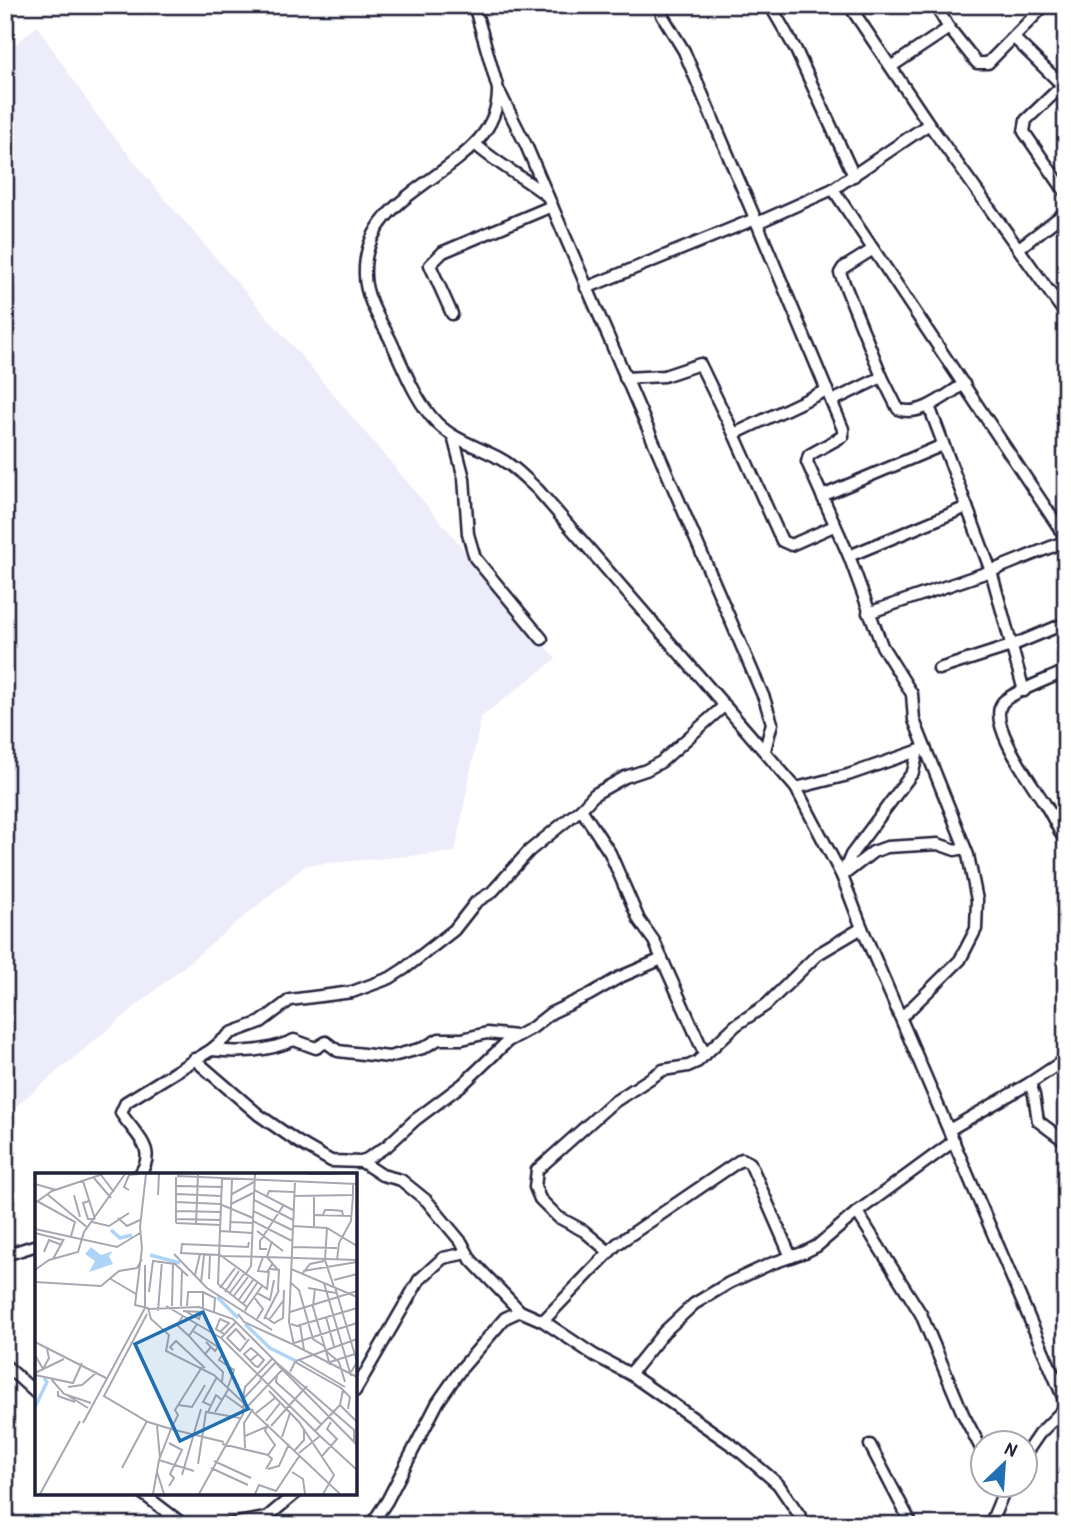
<svg xmlns="http://www.w3.org/2000/svg" width="1071" height="1530" viewBox="0 0 1071 1530" font-family="'Patrick Hand',sans-serif">
<rect width="100%" height="100%" fill="#fff"/>
<filter id="ink" filterUnits="userSpaceOnUse"><feTurbulence type="fractalNoise" baseFrequency=".0143" numOctaves="2"/><feDisplacementMap in="SourceGraphic" scale="14" xChannelSelector="R" yChannelSelector="G"/><feConvolveMatrix kernelMatrix="1 2 1 2 8 2 1 2 1" color-interpolation-filters="sRGB"/></filter>
<g filter="url(#ink)">
<polygon fill="#edecfa" points="37,26 96,114 162,196 301,356 556,659 481,717 455,852 306,865 5,1115 5,53"/>
<g fill="none" stroke-linecap="round" stroke-linejoin="round">
<defs>
<g id="minor">
<path d="M474,5l24,84c2,85 -137,93 -133,186 0,22 15,45 25,64 13,27 25,62 47,84 17,17 39,23 60,34 16,8 28,21 41,33l258,298 46,88 20,52 204,476"/>
<polyline points="662,5 662,15 684,51 757,223"/>
<polyline points="770,5 796,50 854,176"/>
<polyline points="849,5 929,124 1066,315"/>
<polyline points="935,5 949,28 977,63 988,63 1045,5"/>
<polyline points="1015,39 1062,85"/>
<polyline points="892,66 949,28"/>
<polyline points="1066,82 1026,120 1024,132 1066,193"/>
<polyline points="500,93 526,145 552,206"/>
<polyline points="929,124 833,189 757,223 843,429 843,436 809,455 807,462 849,556 967,507"/>
<path d="M475,144c22,20 48,33 71,51"/>
<polyline points="833,189 1066,538"/>
<polyline points="1019,248 1066,212"/>
<path d="M872,250l-29,18 -3,5 42,104 16,32c22,9 48,-14 66,-25"/>
<polyline points="586,288 755,219"/>
<polyline points="452,314 430,265 443,252 552,206 764,698 772,723 765,750"/>
<polyline points="625,378 664,376 700,364 734,434"/>
<polyline points="827,390 734,434 782,541 791,545 834,526"/>
<polyline points="832,401 882,377"/>
<polyline points="929,406 991,571 1066,541"/>
<polyline points="453,436 464,478 468,534 475,558 542,639"/>
<polyline points="822,496 943,445"/>
<polyline points="849,556 882,646 912,694 914,720 968,855 977,900 976,929 960,960 906,1013 899,1015"/>
<polyline points="868,613 991,571 1024,691"/>
<polyline points="939,669 1011,646 1066,623"/>
<path d="M1061,673c-12,6 -50,20 -58,29 -18,20 31,84 42,102 8,13 14,26 21,39"/>
<polyline points="918,751 913,772 851,855 842,876 873,852 887,847 938,844 955,850 965,848"/>
<polyline points="796,788 848,775 923,749"/>
<polyline points="581,809 610,853 639,920 654,941 705,1055"/>
<path d="M211,1050c29,3 56,2 83,-10l22,8 10,-6 12,9 51,6 34,-9 16,-9h23l25,-6 29,3"/>
<polyline points="194,1059 259,1115 298,1142 331,1161 362,1162 387,1146 415,1120 463,1084 508,1041 532,1028 551,1013 589,995 620,977 662,959"/>
<polyline points="1030,1083 1034,1095 1038,1121 1066,1142"/>
<polyline points="949,1130 1030,1083 1066,1059"/>
<polyline points="362,1162 382,1175 401,1180 427,1201 462,1243 471,1260 520,1311"/>
<path d="M139,1175c20,-26 -4,-40 -18,-62l5,-11 85,-52 20,-17 30,-11 29,-22 62,-8 38,-14 14,-9 50,-39 22,-28 16,-10 37,-41 52,-42 14,-15 30,-17 21,-7 15,-8 64,-57"/>
<polyline points="857,1212 921,1314 963,1414 984,1454"/>
<polyline points="609,1252 584,1231 558,1217 540,1199 535,1187 537,1170 611,1104 663,1070 688,1066 697,1062 736,1025 766,1005 818,954 862,928"/>
<polyline points="5,1255 37,1245"/>
<polyline points="543,1321 617,1244 742,1159 750,1163 791,1257"/>
<polyline points="5,1365 37,1394"/>
<polyline points="630,1374 664,1332 694,1304 729,1283 770,1264 805,1252 817,1246 857,1212 954,1141"/>
<polyline points="1056,1379 1066,1375"/>
<polyline points="355,1391 419,1280 443,1258 467,1253"/>
<polyline points="870,1445 912,1525"/>
<polyline points="1026,1453 1039,1434 1066,1407"/>
<polyline points="142,1493 184,1525"/>
<polyline points="225,1525 266,1518 296,1493"/>
<polyline points="371,1525 387,1501 438,1402 461,1369 505,1318 520,1311 543,1321 594,1355 630,1374 736,1448 778,1484 800,1516 803,1525"/>
<polyline points="990,1525 1007,1484"/>
</g>
</defs>
<use href="#minor" stroke="#22223b" stroke-width="15"/>
<use href="#minor" stroke="#fff" stroke-width="10"/>
</g>
</g>
<g transform="translate(35 1173)">
<rect width="322" height="322" fill="#fff"/>
<path d="M56,74l10,8 12,-4 -4,5 4,8 -24,8 6,-11 -10,-7z" fill="#aed4f7"/>
<path fill="none" stroke="#aed4f7" stroke-width="3.5" d="M76,57l9,8 12,-3M115,82l30,8M182,124l21,21M210,151l25,24 26,13M0,234l12,-25 -3,-4"/>
<path fill="none" stroke="#a7a7b1" stroke-width="2" d="M273,1h29M66,2l13,17M142,3l180,8M59,5l17,20M48,8l12,38M260,8l-6,141 5,23 63,32M0,11l21,6M142,13l46,1M94,17l-5,-3 5,-12 10,-1M219,17l39,20M12,21l41,34M142,21l44,2M197,21l22,-12M39,22l6,22M123,22l1,-21M279,22v31M232,23l2,-5 25,1M259,23l59,-1v-11M219,27l39,20M2,28l38,21 -4,14M54,28l-6,2 5,16h7M140,29l46,2M0,30l17,-12 51,-17M196,31l22,-11M187,32l31,13M141,38l45,1M218,38l39,19M280,42l37,1M288,42l2,-5h7l10,1 1,4M83,45l9,8 13,-6M141,46l44,1M218,48l39,20M57,49l17,4 20,-13M196,49l22,1M141,50v-46M141,50l44,2M161,51l2,-49M258,53l34,2 30,18M292,55l-2,32 9,27M0,56l82,18 23,-14M185,58l32,2M222,58l26,20M195,59l2,-53M0,60l28,7M214,69l-1,5 -66,-3 -1,9 39,2 47,34 2,-18M257,74l45,1M107,75l-7,57 13,3 3,11 18,16 -3,16 48,24 126,119M107,76l-2,-22 6,-53M232,76h-7v-8l23,-35M9,79l5,-12 13,5M139,81l33,34 65,42M186,83l46,1 5,-16M228,84l-5,14 9,1 6,-9M18,86l11,-20M302,87l2,-17 12,-22 2,-26M235,96l9,1 -1,20M256,96l66,28M0,97l14,-10 29,-8 6,-20 41,-58M243,97l-11,-13 90,3M268,98l54,-9M268,100l7,-9 14,-3M160,102l5,-21M210,102l6,-9 4,-92M74,105l27,16M174,106l1,-24M299,107l23,-6M0,109l66,4 18,-15 18,-3 5,-9M166,110l3,-28M256,110l8,7 14,49 11,7M289,110l27,93M183,111l4,-106M183,111l29,23 -2,4M300,114l22,75 -6,10M185,115l15,-20M273,115l28,5M280,115l-2,19 17,58M114,119l4,-31 22,3 13,12M168,119l12,6 -1,14M190,119l14,-21M222,120l13,7 4,-20M194,121l15,-20M198,124l15,-20M219,124l9,12 -6,10M203,128l15,-21M208,131l14,-21M131,133l55,32M137,133l1,-43M146,133l1,-36M152,133l1,-14h15v16M212,134l15,-21M113,136l51,-2 34,12 43,43 -16,17M123,138l4,-50M148,138l18,1 -2,7 -14,-8M255,139l67,-21M112,141l-43,82 44,26 23,7 -12,31M203,141l6,8 48,22M148,143l-6,9 12,11M230,144l9,6 9,-5 1,-28M291,144l8,29M229,146l15,-29M234,147l14,-19M201,149l-15,16 99,98 -21,17M162,151l-8,12 16,18 6,-7M256,151l6,2 60,-18M265,152l4,25M158,158l25,16 -3,4 -9,-9M185,159l9,-9 -9,-4 -4,10 8,5M211,167l-10,-11 -9,9 13,13 9,-12M0,169l71,36M256,171l66,-21M138,177l-3,-3 6,-6 29,27M291,178l13,11 6,20M170,181l18,18 -1,10M0,182l8,14 6,-11 -2,-9M187,182l-3,5 15,10 -6,17M264,187l46,27M215,188l8,-7 -7,-6 -7,6 11,12 3,1 6,-7 -6,-6M261,188l61,-22M241,190l81,82M242,190l77,67v11M292,190l28,-9M167,194l-27,43 3,5 -7,14 53,13M255,199l5,-10 46,26 9,9 -2,12M0,200l29,-14M0,202l38,8 9,-20M16,206l13,15 27,9M272,213l-12,13 26,25M33,214l14,-2 15,-13M23,218v5l17,6M234,218l30,31 35,53 -11,19M32,222l21,13M190,222l18,13M208,226l2,-12 27,-28M208,226l18,-19M143,232l14,2 13,-22M175,232l-7,-3 14,-25M305,232l17,17M213,233l34,-36M173,239l8,-17 6,5M180,239l14,-24M221,240l19,-15M231,248l14,-18M48,250l62,-115v-43M122,253l3,32M236,253l24,-27 -19,-17 1,-7M280,258l25,-26 3,-15M210,263l21,-9M285,263l37,34M247,264l8,-24M134,270l13,7 -12,24 4,4 -5,8M187,271l46,11 4,4 -6,10M210,275l-1,-25 9,-14M260,277l9,-10v-10M233,282l7,-10 -10,-14 3,-7M287,283l15,-17 -10,-10 4,-7M179,288l37,17M163,291l8,-52 34,6M87,295l25,-47M176,295l37,17M233,296l11,-3 10,-22M122,299l7,22M257,299l11,7 2,15M147,302l19,-66M5,321l40,-73M118,321l6,-34 35,11M164,321l44,-80 1,-12M220,321l4,-9 17,6 24,-36"/>
<path fill="#1f6fb2" fill-opacity="0.15" stroke="#1f6fb2" stroke-width="3.5" d="M168,139l45,97 -68,32 -45,-97z"/>
<rect width="322" height="322" fill="none" stroke="#22223b" stroke-width="3.5"/>
</g>
<rect width="1071" height="1530" fill="none" stroke="#fff" stroke-width="28"/>
<rect x="14" y="14" width="1043" height="1502" fill="none" stroke="#22223b" stroke-width="2.5" filter="url(#ink)"/>
<g transform="translate(1004 1464) rotate(25)"><circle r="33" fill="#ffffff" stroke="#a7a7b1" stroke-width="2"/>
<path d="M0-5L12 26L0 18L-12 26Z" fill="#1f6fb2"/>
<text y="-10" font-size="19" font-weight="bold" text-anchor="middle" fill="#22223b">N</text>
</g>
</svg>
